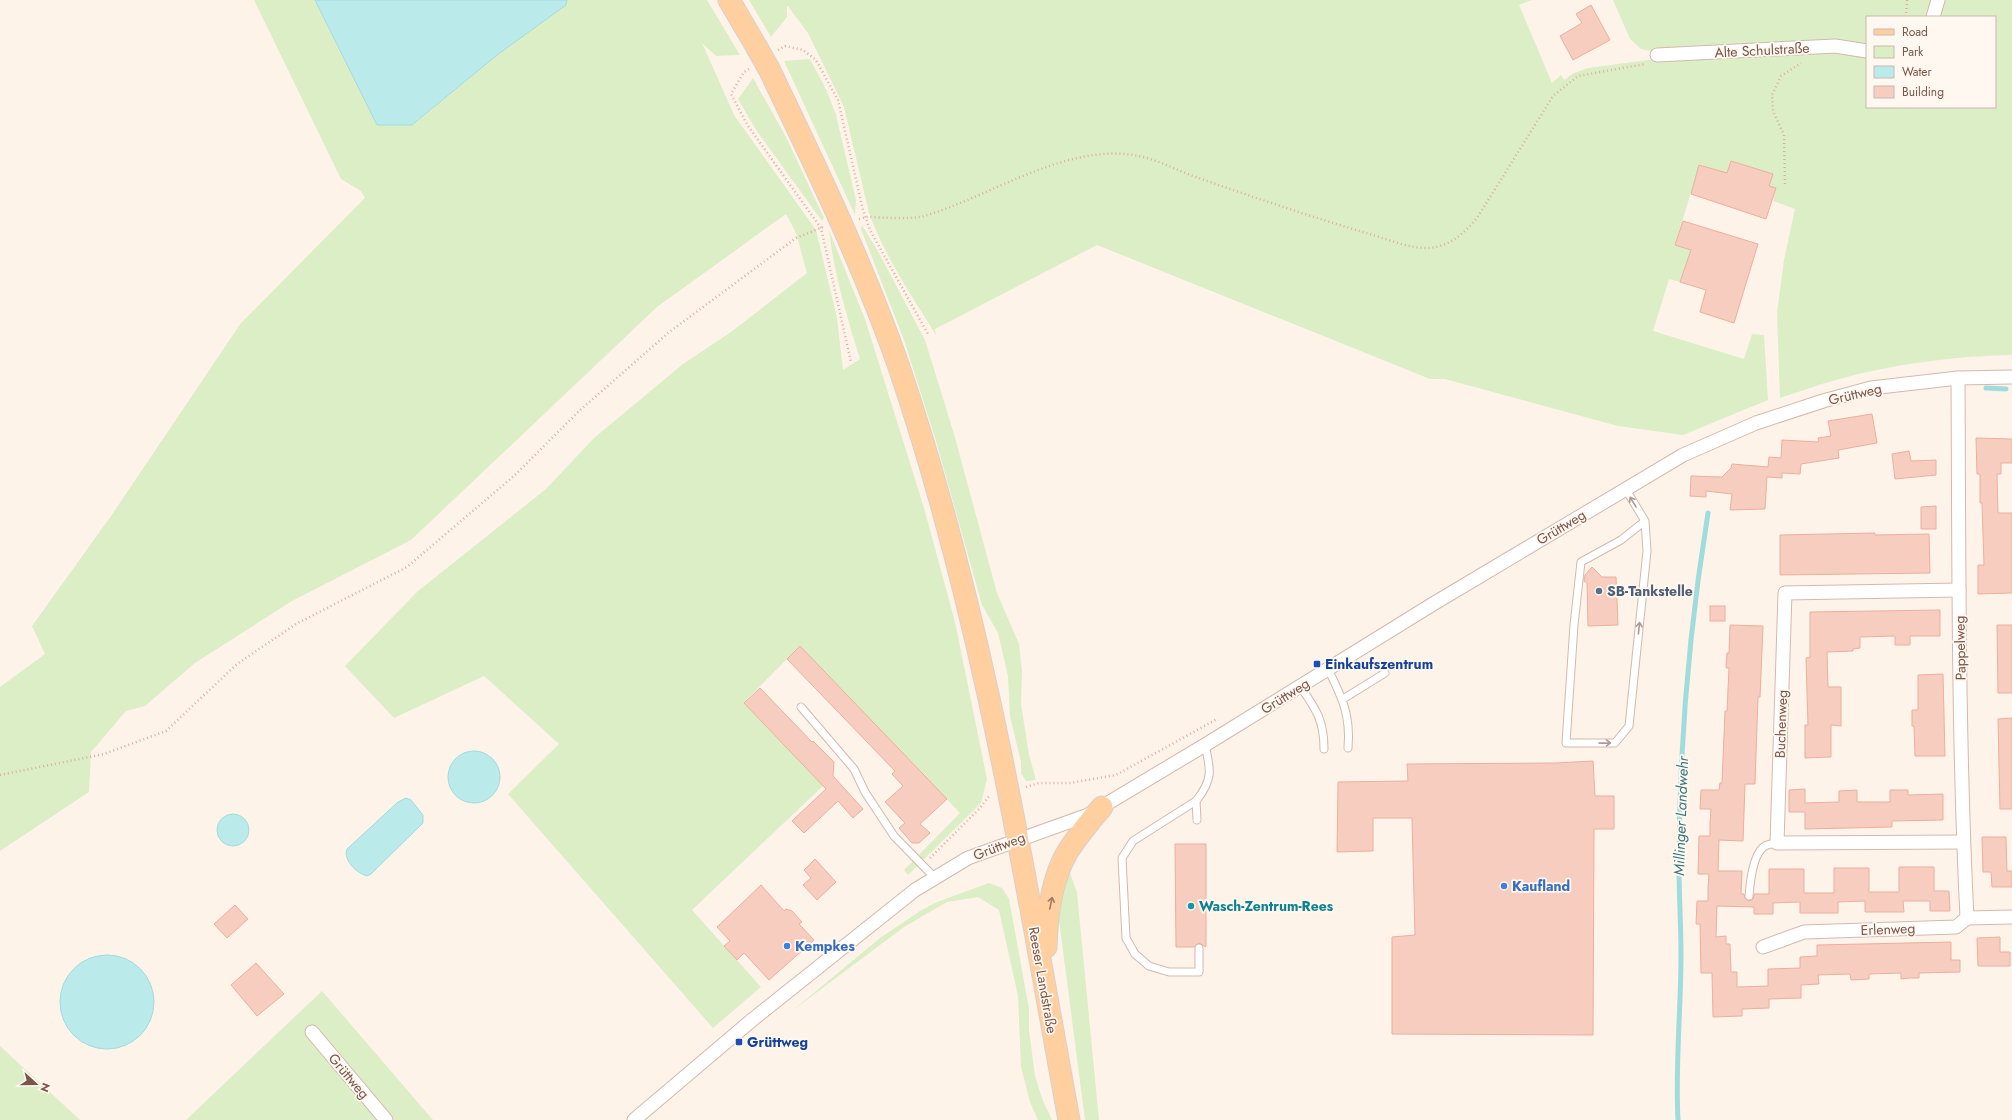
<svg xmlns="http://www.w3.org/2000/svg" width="2012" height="1120" viewBox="0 0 2012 1120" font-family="Jost,sans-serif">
<rect width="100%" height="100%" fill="#fef3e9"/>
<g fill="#dbeec5">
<path d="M254,0h61l62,125h36l84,-70 69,-50 1,-5h140l33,55 -24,1 -14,-13 32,72 82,115 21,88 6,52 17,-11c-13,-42 -26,-85 -31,-129l36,89 59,189 31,114 32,157 -6,24 -73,72 -4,-5 56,-57 -160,-167 -56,56 79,84 -131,124 69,77 -48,41 -205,-234 51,-50 -75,-68 -90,42 -49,-52 73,-75 128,-102 48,-51 89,-74 48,-32 76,-59 -11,-40 -10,-19 -129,93 -246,233 -119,61 -97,62 -50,43 -19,5 -35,41 -2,40 -89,59v-164l45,-33 -13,-28 79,-110 130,-193 124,-125 -4,-7 -20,-12z"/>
<path d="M749,0h783l-13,5 33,78 9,-8 3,5 10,-7 14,-5 67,-9 182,-9 30,5v52h128v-90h-58l4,-17h71v355c-58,1 -120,9 -176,25 -19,5 -37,12 -56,18l-3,-85 7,-53 11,-51 -22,-8 3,-13 -7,-2 3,-12 -41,-13 -4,12 -28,-7 -24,79 16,5 -11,32 -11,-3 -16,52 91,28 8,-25 12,1 4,65 -85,35 -65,-9 -173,-47h-15l-333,-134 -162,84 1,6c-24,-39 -51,-78 -67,-122l-25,-106 -36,-74 -21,-28v12l-16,20z"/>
<polygon points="1613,0 1933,0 1928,17 1867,17 1867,46 1655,52 1641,49 1630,39"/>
<polygon points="810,59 826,89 836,115 856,200 855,215 784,61"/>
<polygon points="753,78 786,137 824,218 822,221 756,130 738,99"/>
<polygon points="862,225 879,253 925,340 954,434 997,593 1019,644 1022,671 1021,704 1029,755 1036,780 1026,781 1021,773 1021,762 1010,716 1008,676 998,633 982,605 936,441 904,340 861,229"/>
<polygon points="1068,867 1077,893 1099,1120 1085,1120 1059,920 1058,903"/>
<polygon points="989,883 1002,888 1009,899 1029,1009 1029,1030 1035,1076 1043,1101 1052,1120 1038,1120 1030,1102 1021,1067 1018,996 999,910 978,897 947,902 904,927 792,1011 880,938 920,911 937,902"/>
<polygon points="322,991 433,1120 186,1120"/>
<polygon points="0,1046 80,1120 0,1120"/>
</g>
<g fill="#bbeaeb" stroke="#a0dcde">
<polygon points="315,0 567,0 566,5 497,55 412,125 377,125"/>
<circle cx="474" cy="777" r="26"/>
<path d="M406,798l5,2 12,15v8l-52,51 -4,2c-11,-3 -24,-16 -20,-27l51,-47z"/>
<circle cx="233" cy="830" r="16"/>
<circle cx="107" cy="1002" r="47"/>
</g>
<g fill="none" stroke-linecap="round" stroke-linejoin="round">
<g stroke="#a0dcde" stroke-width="5">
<polyline points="1986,388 2006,389"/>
<path d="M1678,1120c-3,-55 3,-110 3,-165 0,-30 -2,-59 -2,-89 0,-117 10,-236 29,-353"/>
</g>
</g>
<g fill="#f6cdbe" stroke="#ebb09d">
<polygon points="1591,5 1610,40 1573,60 1560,36 1582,23 1576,14"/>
<polygon points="1731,161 1773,174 1769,186 1776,188 1766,219 1691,194 1699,165 1727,173"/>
<polygon points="1683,221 1758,244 1734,323 1700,312 1706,290 1680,282 1691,250 1675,245"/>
<polygon points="1872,414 1877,443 1838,450 1839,458 1801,464 1800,474 1782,473 1782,478 1767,477 1765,509 1730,510 1732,494 1706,491 1706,497 1690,496 1691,476 1722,477 1731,468 1732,464 1768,467 1769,457 1781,458 1782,440 1819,442 1818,438 1831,436 1828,421"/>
<polygon points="1976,438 2012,439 2012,463 2001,463 2001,474 1997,474 1998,513 2012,513 2012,593 1978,594 1978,565 1984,565 1982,503 1980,503 1980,474 1977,474"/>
<polygon points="1909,451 1911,461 1936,460 1936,475 1895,479 1892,454"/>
<polygon points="1936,506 1936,529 1921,529 1921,507"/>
<polygon points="1875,533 1875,535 1929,534 1930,573 1780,575 1780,535"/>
<polygon points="1592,567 1602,577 1616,577 1618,625 1588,626 1587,583 1584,581 1585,575"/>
<rect x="1710" y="606" width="15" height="15"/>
<polygon points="1940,610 1940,636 1910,636 1910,645 1895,645 1895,636 1860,637 1860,648 1853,649 1853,651 1827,652 1828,687 1841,687 1841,726 1831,725 1831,757 1805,758 1805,725 1808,725 1806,658 1810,657 1810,612"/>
<polygon points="1730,625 1763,626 1760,697 1758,697 1755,784 1745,784 1743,841 1719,840 1718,871 1742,871 1741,894 1744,894 1745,898 1748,901 1753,899 1754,894 1769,894 1769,869 1804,869 1804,893 1834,893 1834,868 1869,868 1869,892 1899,892 1899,867 1934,867 1934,891 1949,891 1950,911 1930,911 1930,901 1903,901 1904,912 1865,912 1865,901 1838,902 1838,913 1800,913 1800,902 1773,903 1773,914 1754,914 1754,907 1717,906 1716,937 1726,936 1726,944 1730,944 1731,972 1737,972 1737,987 1768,986 1768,969 1800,968 1800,957 1817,956 1817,945 1951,942 1951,960 1960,960 1960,972 1919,973 1919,978 1910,978 1901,979 1901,973 1869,974 1869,979 1851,980 1850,974 1818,975 1819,984 1801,985 1801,998 1769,999 1769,1008 1742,1009 1742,1016 1713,1017 1712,973 1701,973 1700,924 1696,924 1697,901 1708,901 1708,888 1709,874 1698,874 1699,836 1710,836 1710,823 1711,809 1700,809 1701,790 1719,790 1720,783 1722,783 1725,711 1727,711 1729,668 1726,668 1727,653 1729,653"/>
<polygon points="1997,625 2012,625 2012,693 1998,693"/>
<polygon points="800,646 947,799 920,824 930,833 919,843 912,843 899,828 905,823 885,802 903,786 892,774 895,771 787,659"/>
<polygon points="1943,674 1945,756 1915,756 1914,726 1912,726 1912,710 1918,710 1918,675"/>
<polygon points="760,688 812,742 813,741 834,762 833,776 863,809 853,818 838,801 804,833 792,821 826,789 744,703"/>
<polygon points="2012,718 2012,809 2000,809 1998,719"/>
<polygon points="1593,761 1595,796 1614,796 1614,829 1594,829 1593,1035 1392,1034 1392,937 1415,935 1412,818 1373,818 1373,851 1337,852 1338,782 1408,781 1407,764 1556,763"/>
<polygon points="1805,789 1805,803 1839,802 1839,791 1857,790 1857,802 1890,802 1890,790 1908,790 1908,795 1943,794 1943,820 1892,821 1892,827 1805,829 1805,812 1789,812 1789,790"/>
<polygon points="1982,837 2006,837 2007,871 2012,871 2012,887 1992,887 1991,872 1983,872"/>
<polygon points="1175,844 1206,844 1206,947 1199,943 1194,947 1176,947"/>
<polygon points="815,859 836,882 817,900 803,885 811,878 804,870"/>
<polygon points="761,885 784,911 786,909 792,911 802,922 799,924 814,940 769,980 744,953 737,960 724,946 730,941 717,927"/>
<polygon points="235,905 248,919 227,938 214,924"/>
<polygon points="2000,937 2000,952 2010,952 2010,966 1978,966 1977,938"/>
<polygon points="256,963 284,994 257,1016 231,985"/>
</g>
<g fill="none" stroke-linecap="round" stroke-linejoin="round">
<defs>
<g id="lane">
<polyline points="1625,488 1645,521 1647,551 1629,726 1615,743 1566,743 1574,625 1581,562 1621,540 1645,521"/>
<path d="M1328,669c14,28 23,47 20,79"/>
<path d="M1300,686c16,23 24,34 24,63"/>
<polyline points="1343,699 1385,673"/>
<polyline points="801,707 854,769 865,792 894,836 935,878"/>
<polyline points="1196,801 1197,820"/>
<path d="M1749,896c1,-13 4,-43 16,-50 3,-2 8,-2 12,-3"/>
<path d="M1199,948v24h-30l-20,-6 -14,-12 -9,-16 -4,-80 11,-17 63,-40c17,-21 15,-31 9,-56"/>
</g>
<g id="street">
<polyline points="1933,17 1938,0"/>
<polyline points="1657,55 1835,46 1867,51"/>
<path d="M1958,378c1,180 0,360 9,540"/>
<polyline points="1959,590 1785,593 1777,843 1963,842"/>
<polyline points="1763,947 1804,932 1956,927 1967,918 2012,917"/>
<polyline points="312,1032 386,1120"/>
<polyline points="634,1120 752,1020 915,890 968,858 1088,815 1205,745 1433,604 1683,455 1756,423 1823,401 1871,388 1958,378 2012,377"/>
</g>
<g id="primary">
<polyline points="729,0 756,46"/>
<path d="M769,69c47,98 94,195 130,298 83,244 124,500 170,753"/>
<path d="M1046,947c1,-32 5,-68 22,-96 10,-15 22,-30 34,-44"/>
</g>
</defs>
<use href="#lane" stroke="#d3b9ad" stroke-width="9"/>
<use href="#street" stroke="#d3b9ad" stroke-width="15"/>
<use href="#primary" stroke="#dacfcc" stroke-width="23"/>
<g stroke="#dcb0a0" stroke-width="2.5" stroke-dasharray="1 3" stroke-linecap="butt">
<polyline points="1906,17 1907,0"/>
<polyline points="778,50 785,46 803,50 816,60 838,100 863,210 870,230 929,336"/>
<polyline points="749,69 744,72 731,94 748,126 821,228 851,362"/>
<polyline points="1785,184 1784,135 1773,111 1772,95 1781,76 1801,63"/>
<path d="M859,219l7,-2c17,0 43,3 58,-1 69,-20 150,-79 223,-58 17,5 32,13 49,19 56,20 113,39 170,56 19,5 43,16 63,15 22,-2 35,-15 48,-30l76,-122 25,-20 67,-12"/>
<polyline points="0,775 104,754 166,731 237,664 296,624 407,567 515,475 578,412 668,333 796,238 823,227"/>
<polyline points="1026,787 1039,783 1070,783 1116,775 1217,719"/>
<polyline points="930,858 979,809 990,795"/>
</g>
<use href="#lane" stroke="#fff" stroke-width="7"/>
<use href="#street" stroke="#fff" stroke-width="13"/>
<use href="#primary" stroke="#ffcf9f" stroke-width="21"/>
<defs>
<polyline id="primary-bridge" points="756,46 769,69"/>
</defs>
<use href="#primary-bridge" stroke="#dacfcc" stroke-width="23" stroke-linecap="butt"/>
<use href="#primary-bridge" stroke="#ffcf9f" stroke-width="21"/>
</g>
<defs><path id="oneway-shaft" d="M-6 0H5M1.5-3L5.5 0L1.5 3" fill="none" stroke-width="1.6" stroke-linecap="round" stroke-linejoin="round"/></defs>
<g stroke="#b09992">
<use href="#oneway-shaft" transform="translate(1633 502) rotate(-121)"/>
<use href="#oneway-shaft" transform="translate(1639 628) rotate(-84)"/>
<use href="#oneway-shaft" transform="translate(1605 743) rotate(-1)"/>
</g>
<use stroke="#a37a63" href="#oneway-shaft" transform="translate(1051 903) rotate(-78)"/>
<circle fill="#5c6f8a" stroke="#fff8f1" stroke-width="1.5" cx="1599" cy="591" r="4"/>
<g fill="#1a4fb4" stroke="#fff8f1" stroke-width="1.5">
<rect x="1313" y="660" width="8" height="8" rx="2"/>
<rect x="735" y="1038" width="8" height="8" rx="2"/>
</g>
<g fill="#3f7fe0" stroke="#fff8f1" stroke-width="1.5">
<circle cx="1504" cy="886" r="4"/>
<circle cx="787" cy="946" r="4"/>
</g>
<circle fill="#0f9aa8" stroke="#fff8f1" stroke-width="1.5" cx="1191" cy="906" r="4"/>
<g text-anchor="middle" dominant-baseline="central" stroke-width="3.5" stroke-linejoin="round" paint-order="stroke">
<g font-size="14" fill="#7c5549" stroke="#fff8f1">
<text transform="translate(1762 50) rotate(-3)">Alte Schulstraße</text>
<text transform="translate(1855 394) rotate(-13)">Grüttweg</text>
<text transform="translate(1561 527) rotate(-31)">Grüttweg</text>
<text transform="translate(1960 648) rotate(-91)">Pappelweg</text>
<text transform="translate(1285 696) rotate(-32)">Grüttweg</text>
<text transform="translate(1781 724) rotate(-88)">Buchenweg</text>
<text transform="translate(999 846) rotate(-21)">Grüttweg</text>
<text transform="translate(1888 929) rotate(-2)">Erlenweg</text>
<text transform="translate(1043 980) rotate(80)">Reeser Landstraße</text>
<text transform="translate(349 1076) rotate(50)">Grüttweg</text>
</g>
<g font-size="14" font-weight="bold" fill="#4e5e75" stroke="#fff8f1" text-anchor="start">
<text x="1607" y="591">SB-Tankstelle</text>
</g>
<g font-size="14" font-weight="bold" fill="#164399" stroke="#fff8f1" text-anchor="start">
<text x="1325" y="664">Einkaufszentrum</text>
<text x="747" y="1042">Grüttweg</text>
</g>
<g font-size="14" font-weight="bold" fill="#366cbe" stroke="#fff8f1" text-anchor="start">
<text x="1512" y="886">Kaufland</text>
<text x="795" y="946">Kempkes</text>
</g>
<g font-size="14" font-weight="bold" fill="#0d838f" stroke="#fff8f1" text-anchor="start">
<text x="1199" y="906">Wasch-Zentrum-Rees</text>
</g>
<g font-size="15" font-style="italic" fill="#38787b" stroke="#fff8f1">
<text transform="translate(1681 816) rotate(-88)">Millinger Landwehr</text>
</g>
</g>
<rect x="1866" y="16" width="130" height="92" fill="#fff8f1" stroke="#cbb7ae"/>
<rect x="1874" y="29" width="20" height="6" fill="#ffcf9f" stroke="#cbb7ae"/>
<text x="1902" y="36" font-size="12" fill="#7c5549">Road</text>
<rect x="1874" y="46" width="20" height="12" fill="#dbeec5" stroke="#cbb7ae"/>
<text x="1902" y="56" font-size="12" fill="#7c5549">Park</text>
<rect x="1874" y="66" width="20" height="12" fill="#bbeaeb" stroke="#cbb7ae"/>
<text x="1902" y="76" font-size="12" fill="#7c5549">Water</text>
<rect x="1874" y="86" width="20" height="12" fill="#f6cdbe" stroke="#cbb7ae"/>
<text x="1902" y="96" font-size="12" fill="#7c5549">Building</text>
<g transform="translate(36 1084) rotate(111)" stroke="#fff8f1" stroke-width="3" paint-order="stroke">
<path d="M0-3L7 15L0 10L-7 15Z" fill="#7c5549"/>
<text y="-6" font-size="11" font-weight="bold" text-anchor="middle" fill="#7c5549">N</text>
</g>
</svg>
